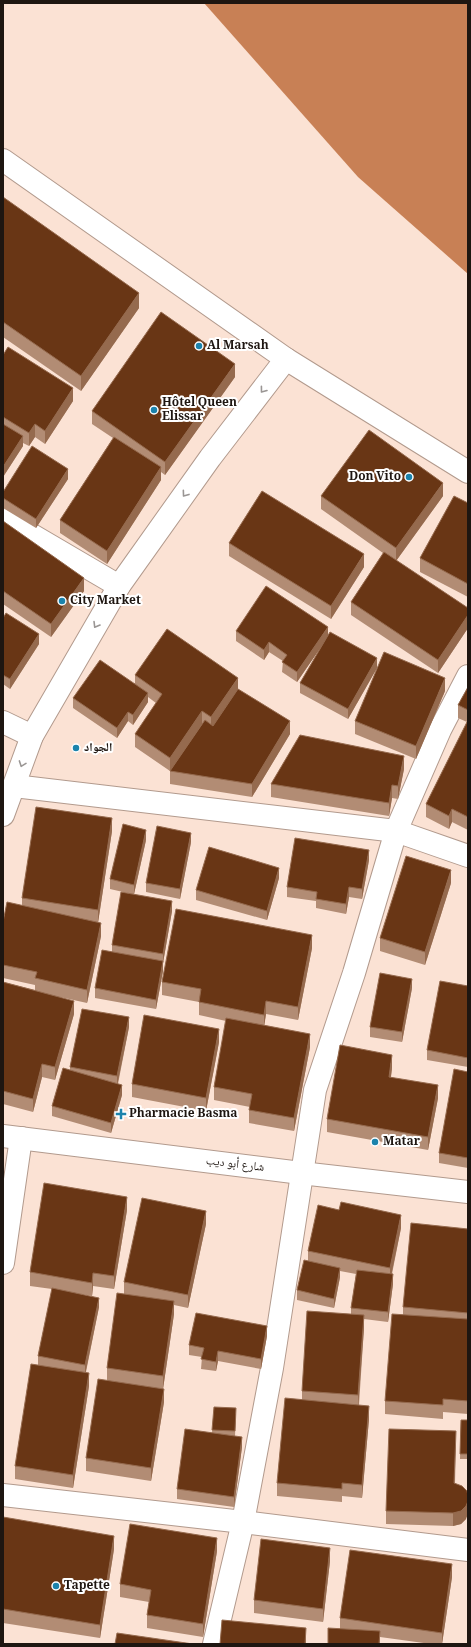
<svg xmlns="http://www.w3.org/2000/svg" width="471" height="1647" viewBox="0 0 471 1647" font-family="Georgia,'Noto Naskh Arabic',serif">
<rect width="100%" height="100%" fill="#fbe2d4"/>
<polygon fill="#c88055" points="204,3 468,3 468,274 358,177"/>
<g fill="none" stroke-linecap="round" stroke-linejoin="round">
<defs>
<g id="minor">
<polyline points="3,518 119,586"/>
<polyline points="3,722 32,736"/>
<polyline points="14,786 396,831 468,856"/>
<polyline points="3,815 32,736 119,586 210,458 286,359"/>
<polyline points="3,1263 21,1138"/>
<polyline points="3,1495 243,1522 468,1550"/>
<polyline points="214,1644 243,1522 272,1368 315,1090 354,973 396,831 440,730 468,676"/>
</g>
<g id="major">
<polyline points="3,160 286,359 468,472"/>
<polyline points="3,1136 301,1173 468,1192"/>
</g>
</defs>
<use href="#minor" stroke="#b29a8d" stroke-width="24"/>
<use href="#major" stroke="#b29a8d" stroke-width="24"/>
<use href="#minor" stroke="#fff" stroke-width="22"/>
<use href="#major" stroke="#fff" stroke-width="22"/>
</g>
<g fill="#b28c74">
<polygon points="3,197 139,308 81,391 3,337"/>
<polygon points="3,355 73,401 45,444 35,437 29,446 23,443 23,446 3,477"/>
<polygon points="235,377 165,475 161,472 161,480 107,564 60,533 60,520 113,438 92,424 92,411"/>
<polygon points="68,479 36,528 3,508 3,492"/>
<polygon points="321,496 443,496 396,561 468,608 468,628 438,673 351,615 351,602 383,553 321,509"/>
<polygon points="468,503 468,597 420,572 420,558"/>
<polygon points="3,521 84,591 51,637 3,604"/>
<polygon points="229,543 364,567 331,619 229,556"/>
<polygon points="3,618 39,644 10,689 3,684"/>
<polygon points="236,631 328,635 377,668 348,719 300,693 300,683 322,645 297,682 282,672 283,661 269,652 264,660 236,641"/>
<polygon points="135,675 238,690 290,734 252,797 170,784 170,771 135,747 135,734 156,703 148,697 148,702 133,725 128,721 117,738 73,708 73,698 135,683"/>
<polygon points="468,687 468,830 452,822 449,829 426,817 426,804 467,722 458,718 458,705"/>
<polygon points="445,691 416,759 355,734 355,721"/>
<polygon points="404,769 398,799 392,798 389,816 271,797 271,784"/>
<polygon points="112,831 98,922 101,936 87,1003 60,997 74,1014 55,1080 42,1077 33,1112 3,1104 3,982 35,990 35,985 3,978 3,922 22,905 22,898"/>
<polygon points="146,840 134,894 172,911 163,963 163,971 156,1009 95,998 95,988 112,952 112,945 132,894 110,889 110,879"/>
<polygon points="191,842 180,899 146,892 146,883"/>
<polygon points="369,860 362,899 349,897 346,914 316,908 316,901 287,897 287,887"/>
<polygon points="279,878 267,920 196,900 196,890"/>
<polygon points="451,883 425,965 380,951 380,938"/>
<polygon points="312,948 298,1020 266,1014 264,1025 310,1047 294,1131 249,1123 249,1110 250,1107 214,1100 214,1087 226,1021 199,1015 199,1002 162,995 162,982"/>
<polygon points="468,986 468,1067 427,1060 427,1050"/>
<polygon points="412,988 402,1042 370,1037 370,1027"/>
<polygon points="129,1027 118,1084 122,1095 111,1133 52,1116 52,1106 70,1070 70,1067"/>
<polygon points="219,1042 206,1111 132,1097 132,1084"/>
<polygon points="392,1068 391,1077 438,1098 428,1150 327,1132 327,1119"/>
<polygon points="468,1072 468,1168 439,1163 439,1153"/>
<polygon points="127,1210 114,1289 93,1286 92,1296 75,1293 99,1307 86,1372 89,1386 73,1488 15,1479 15,1466 38,1365 38,1356 52,1289 30,1286 30,1272"/>
<polygon points="206,1224 188,1308 174,1305 174,1314 163,1389 164,1402 151,1481 86,1471 86,1458 107,1380 107,1368 124,1294 124,1282"/>
<polygon points="401,1228 392,1274 393,1284 388,1322 364,1319 364,1328 359,1405 369,1419 362,1498 342,1496 342,1502 277,1496 277,1483 302,1399 302,1391 351,1314 351,1308 356,1274 340,1271 340,1277 334,1308 297,1300 297,1290 308,1261 308,1251"/>
<polygon points="468,1229 468,1414 443,1412 443,1419 385,1414 385,1401 403,1314 403,1307"/>
<polygon points="267,1336 261,1369 218,1361 216,1371 201,1369 202,1357 189,1355 189,1345"/>
<polygon points="214,1407 236,1414 235,1436 242,1447 234,1507 177,1499 177,1489 212,1433"/>
<polygon points="461,1420 468,1420 468,1459 460,1459"/>
<polygon points="456,1444 455,1483 466,1519 461,1524 453,1526 386,1524 386,1511"/>
<polygon points="3,1517 114,1549 100,1638 3,1623"/>
<polygon points="217,1551 203,1637 147,1628 147,1615 149,1602 120,1597 120,1584"/>
<polygon points="330,1561 323,1622 254,1613 254,1600"/>
<polygon points="452,1577 442,1644 431,1644 380,1637 380,1644 328,1644 340,1629 340,1618"/>
</g>
<g fill="#956a4e">
<polygon points="139,293 139,308 81,391 81,376"/>
<polygon points="235,364 235,377 165,475 165,462"/>
<polygon points="73,388 73,401 45,444 45,431"/>
<polygon points="35,424 35,437 29,446 29,433"/>
<polygon points="23,436 23,446 3,477 3,467"/>
<polygon points="161,467 161,480 107,564 107,551"/>
<polygon points="68,469 68,479 36,528 36,519"/>
<polygon points="443,483 443,496 396,561 396,548"/>
<polygon points="364,554 364,567 331,619 331,606"/>
<polygon points="84,578 84,591 51,637 51,624"/>
<polygon points="468,615 468,628 438,673 438,660"/>
<polygon points="328,627 328,637 297,682 297,672"/>
<polygon points="39,634 39,644 10,689 10,679"/>
<polygon points="269,642 269,652 264,660 264,650"/>
<polygon points="377,658 377,668 348,719 348,709"/>
<polygon points="238,678 238,691 211,730 211,717"/>
<polygon points="445,678 445,691 416,759 416,746"/>
<polygon points="148,693 148,702 133,725 133,715"/>
<polygon points="202,711 202,724 170,771 170,758"/>
<polygon points="128,712 128,721 117,738 117,728"/>
<polygon points="290,721 290,734 252,797 252,784"/>
<polygon points="404,756 404,769 398,799 398,786"/>
<polygon points="392,785 392,798 389,816 389,803"/>
<polygon points="452,809 452,822 449,829 449,816"/>
<polygon points="112,818 112,831 98,923 98,910"/>
<polygon points="146,830 146,840 134,894 134,885"/>
<polygon points="191,833 191,842 180,899 180,889"/>
<polygon points="369,850 369,860 362,899 362,889"/>
<polygon points="279,868 279,878 267,920 267,911"/>
<polygon points="451,870 451,883 425,965 425,952"/>
<polygon points="349,887 349,897 346,914 346,904"/>
<polygon points="172,901 172,911 163,963 163,971 156,1009 156,1000 163,962 163,954"/>
<polygon points="101,923 101,936 87,1003 87,990"/>
<polygon points="312,935 312,948 298,1020 298,1007"/>
<polygon points="412,979 412,988 402,1042 402,1032"/>
<polygon points="74,1001 74,1014 55,1080 55,1067"/>
<polygon points="266,1001 266,1014 264,1028 264,1015"/>
<polygon points="129,1017 129,1027 117,1086 117,1076"/>
<polygon points="219,1029 219,1042 206,1111 206,1098"/>
<polygon points="310,1034 310,1047 294,1131 294,1118"/>
<polygon points="392,1055 392,1068 389,1090 389,1077"/>
<polygon points="42,1064 42,1077 33,1112 33,1099"/>
<polygon points="122,1085 122,1095 111,1133 111,1123"/>
<polygon points="438,1085 438,1098 428,1150 428,1137"/>
<polygon points="127,1197 127,1210 114,1289 114,1276"/>
<polygon points="206,1211 206,1224 188,1308 188,1295"/>
<polygon points="401,1215 401,1228 390,1281 390,1268"/>
<polygon points="340,1268 340,1277 334,1308 334,1299"/>
<polygon points="93,1273 93,1286 92,1296 92,1283"/>
<polygon points="393,1274 393,1284 388,1322 388,1312"/>
<polygon points="99,1298 99,1307 85,1375 85,1365"/>
<polygon points="174,1301 174,1314 163,1389 163,1376"/>
<polygon points="364,1315 364,1328 358,1408 358,1395"/>
<polygon points="267,1326 267,1336 261,1369 261,1359"/>
<polygon points="218,1351 218,1361 216,1371 216,1362"/>
<polygon points="89,1373 89,1386 73,1488 73,1475"/>
<polygon points="164,1389 164,1402 151,1481 151,1468"/>
<polygon points="369,1406 369,1419 362,1498 362,1485"/>
<polygon points="242,1437 242,1447 234,1507 234,1497"/>
<polygon points="468,1501 468,1514 466,1519 461,1524 453,1526 453,1513"/>
<polygon points="114,1536 114,1549 100,1638 100,1625"/>
<polygon points="217,1538 217,1551 203,1637 203,1624"/>
<polygon points="330,1548 330,1561 323,1622 323,1609"/>
<polygon points="452,1564 452,1577 442,1644 442,1633"/>
<polygon points="306,1628 306,1644 305,1644"/>
</g>
<g fill="#693615" stroke="#956a4e">
<polygon points="3,197 139,293 81,376 3,322"/>
<polygon points="161,312 235,364 165,462 92,411"/>
<polygon points="8,347 73,388 45,431 35,424 29,433 3,417 3,355"/>
<polygon points="3,424 23,436 3,467"/>
<polygon points="369,430 443,483 396,548 321,496"/>
<polygon points="114,437 161,467 107,551 60,520"/>
<polygon points="32,446 68,469 36,519 3,498 3,492"/>
<polygon points="262,491 364,554 331,606 229,543"/>
<polygon points="454,496 468,503 468,584 420,558"/>
<polygon points="3,521 84,578 51,624 3,591"/>
<polygon points="384,552 468,608 468,615 438,660 351,602"/>
<polygon points="266,586 328,627 297,672 282,662 287,655 269,642 264,650 236,631"/>
<polygon points="6,613 39,634 10,679 3,675 3,618"/>
<polygon points="167,629 238,678 211,717 202,711 170,758 135,734 162,694 135,675"/>
<polygon points="330,632 377,658 348,709 300,683"/>
<polygon points="384,652 445,678 416,746 355,721"/>
<polygon points="100,660 148,693 133,715 128,712 117,728 73,698"/>
<polygon points="468,687 468,710 458,705"/>
<polygon points="238,689 290,721 252,784 170,771 205,720 213,726"/>
<polygon points="467,722 468,722 468,817 452,809 449,816 426,804"/>
<polygon points="300,735 404,756 398,786 392,785 389,803 271,784"/>
<polygon points="36,807 112,818 98,910 22,898"/>
<polygon points="123,824 146,830 134,885 110,879"/>
<polygon points="157,826 191,833 180,889 146,883"/>
<polygon points="295,838 369,850 362,889 349,887 346,904 316,899 317,892 287,887"/>
<polygon points="209,847 279,868 267,911 196,890"/>
<polygon points="406,856 451,870 425,952 380,938"/>
<polygon points="121,892 172,901 163,954 112,945"/>
<polygon points="7,902 101,923 87,990 35,978 37,972 3,965 3,922"/>
<polygon points="176,909 312,935 298,1007 266,1001 264,1015 199,1002 201,989 162,982"/>
<polygon points="102,950 163,961 156,1000 95,988"/>
<polygon points="380,973 412,979 402,1032 370,1027"/>
<polygon points="440,981 468,986 468,1058 427,1050"/>
<polygon points="3,982 74,1001 55,1067 42,1064 33,1099 3,1091"/>
<polygon points="82,1009 129,1017 117,1076 70,1067"/>
<polygon points="144,1015 219,1029 206,1098 132,1084"/>
<polygon points="226,1018 310,1034 294,1118 249,1110 252,1094 214,1087"/>
<polygon points="340,1045 392,1055 389,1077 438,1085 428,1137 327,1119"/>
<polygon points="63,1068 122,1085 111,1123 52,1106"/>
<polygon points="454,1069 468,1072 468,1158 439,1153"/>
<polygon points="44,1183 127,1197 114,1276 93,1273 92,1283 30,1272"/>
<polygon points="142,1198 206,1211 188,1295 124,1282"/>
<polygon points="341,1202 401,1215 390,1268 308,1251 318,1205 339,1210"/>
<polygon points="411,1223 468,1229 468,1313 403,1307"/>
<polygon points="304,1260 340,1268 334,1299 297,1290"/>
<polygon points="357,1270 393,1274 388,1312 351,1308"/>
<polygon points="52,1288 99,1298 85,1365 38,1356"/>
<polygon points="117,1293 174,1301 163,1376 107,1368"/>
<polygon points="307,1311 364,1315 358,1395 302,1391"/>
<polygon points="196,1313 267,1326 261,1359 218,1351 216,1362 201,1359 204,1348 189,1345"/>
<polygon points="392,1314 468,1319 468,1401 443,1399 443,1405 385,1401"/>
<polygon points="31,1364 89,1373 73,1475 15,1466"/>
<polygon points="98,1379 164,1389 151,1468 86,1458"/>
<polygon points="285,1398 369,1406 362,1485 342,1483 342,1489 277,1483"/>
<polygon points="214,1407 236,1408 235,1431 212,1430"/>
<polygon points="461,1420 468,1420 468,1454 460,1454"/>
<polygon points="185,1429 242,1437 234,1497 177,1489"/>
<polygon points="389,1429 456,1431 454,1483 462,1486 467,1491 468,1496 468,1501 466,1506 461,1511 453,1513 386,1511"/>
<polygon points="3,1517 114,1536 100,1625 3,1609"/>
<polygon points="130,1524 217,1538 203,1624 147,1615 151,1590 120,1584"/>
<polygon points="261,1539 330,1548 323,1609 254,1600"/>
<polygon points="350,1550 452,1564 442,1633 340,1618"/>
<polygon points="222,1620 306,1628 305,1644 220,1644"/>
<polygon points="328,1628 380,1631 379,1644 328,1644"/>
<polygon points="117,1633 193,1644 115,1644"/>
</g>
<defs><path id="oneway-chevron" d="M-2-3.5L2.5 0L-2 3.5" fill="none" stroke-width="1.6" stroke-linecap="round" stroke-linejoin="round"/></defs>
<g stroke="#9a9694">
<use href="#oneway-chevron" transform="translate(263 390) rotate(127)"/>
<use href="#oneway-chevron" transform="translate(185 494) rotate(126)"/>
<use href="#oneway-chevron" transform="translate(96 625) rotate(121)"/>
<use href="#oneway-chevron" transform="translate(22 764) rotate(110)"/>
</g>
<g fill="#1b83ac" stroke="#fff" stroke-width="1.5">
<circle cx="199" cy="346" r="4"/>
<circle cx="154" cy="410" r="4"/>
<circle cx="409" cy="477" r="4"/>
<circle cx="62" cy="601" r="4"/>
<circle cx="76" cy="748" r="4"/>
<path d="M119 1108h4v4h4v4h-4v4h-4v-4h-4v-4h4z"/>
<circle cx="375" cy="1142" r="4"/>
<circle cx="56" cy="1586" r="4"/>
</g>
<g text-anchor="middle" dominant-baseline="central" stroke-width="4" stroke-linejoin="round" paint-order="stroke">
<g font-size="12" font-weight="bold" fill="#1e1611" stroke="#fff" text-anchor="start">
<text x="207" y="346">Al Marsah</text>
<text x="162" y="403">Hôtel Queen<tspan x="162" dy="14">Elissar</tspan></text>
<text x="401" y="477" text-anchor="end">Don Vito</text>
<text x="70" y="601">City Market</text>
<text x="84" y="748">الجواد</text>
<text x="129" y="1114">Pharmacie Basma</text>
<text x="383" y="1142">Matar</text>
<text x="64" y="1586">Tapette</text>
</g>
<g font-size="12" fill="#1e1611" stroke="#fff">
<text transform="translate(235 1165) rotate(7)">شارع أبو ديب</text>
</g>
</g>
<rect width="471" height="1647" fill="none" stroke="#1e1611" stroke-width="8"/>
</svg>
